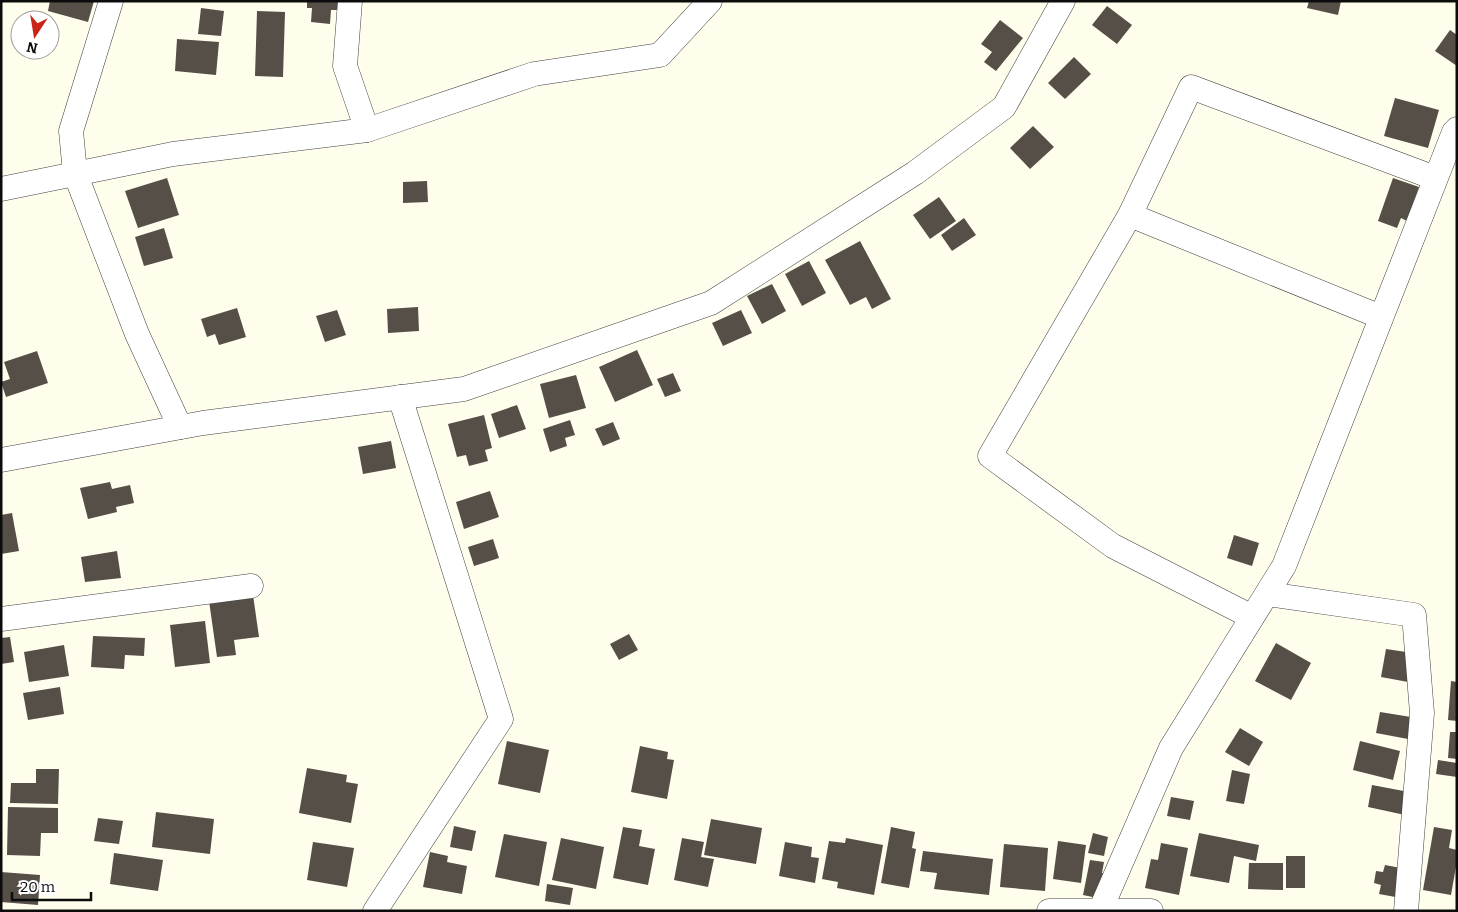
<svg xmlns="http://www.w3.org/2000/svg" width="1458" height="912" viewBox="0 0 1458 912" font-family="Bitter,serif">
<rect width="100%" height="100%" fill="#fffeec"/>
<g fill="#564f48">
<polygon points="50,1 94,1 88,22 48,11"/>
<polygon points="307,1 340,1 339,10 331,10 330,24 311,22 312,8 307,8"/>
<polygon points="1309,1 1341,1 1338,15 1307,8"/>
<polygon points="1107,6 1132,25 1117,44 1092,25"/>
<polygon points="201,8 224,11 221,36 198,34"/>
<polygon points="257,11 285,12 283,77 255,76"/>
<polygon points="1000,20 1023,38 996,71 984,62 992,52 981,44"/>
<polygon points="1450,30 1457,35 1457,66 1435,51"/>
<polygon points="177,39 219,42 216,75 175,71"/>
<polygon points="1074,57 1091,74 1065,99 1048,83"/>
<polygon points="1395,98 1439,110 1428,148 1384,136"/>
<polygon points="1033,126 1054,147 1030,169 1010,148"/>
<polygon points="167,178 179,215 138,228 125,191"/>
<polygon points="1393,178 1419,187 1407,221 1401,218 1397,228 1378,221"/>
<polygon points="427,181 428,202 403,203 403,182"/>
<polygon points="939,197 956,221 930,239 913,215"/>
<polygon points="964,218 976,235 952,251 941,235"/>
<polygon points="164,228 173,258 144,266 135,237"/>
<polygon points="860,241 891,299 872,309 866,297 850,305 825,260"/>
<polygon points="809,261 826,293 802,306 785,274"/>
<polygon points="772,284 786,311 762,324 747,296"/>
<polygon points="418,307 419,331 388,333 387,309"/>
<polygon points="237,308 246,337 219,345 215,334 207,337 201,319"/>
<polygon points="337,310 346,335 325,342 316,316"/>
<polygon points="741,310 752,333 723,346 712,323"/>
<polygon points="637,350 653,385 615,402 599,367"/>
<polygon points="37,351 48,383 6,397 1,382 10,379 4,362"/>
<polygon points="673,373 681,391 665,397 657,379"/>
<polygon points="576,375 586,408 549,418 540,384"/>
<polygon points="517,405 526,429 499,438 491,414"/>
<polygon points="484,415 492,448 485,450 488,461 469,466 466,455 457,457 448,424"/>
<polygon points="570,420 575,435 565,438 567,446 550,452 543,429"/>
<polygon points="613,422 620,439 603,446 595,429"/>
<polygon points="391,441 396,468 363,474 358,447"/>
<polygon points="110,482 112,489 130,485 134,503 116,507 117,512 88,519 80,488"/>
<polygon points="490,491 499,517 464,529 456,502"/>
<polygon points="12,513 19,551 1,554 1,515"/>
<polygon points="1234,535 1259,543 1252,566 1227,558"/>
<polygon points="493,539 499,558 474,566 468,547"/>
<polygon points="117,551 121,578 85,582 81,557"/>
<polygon points="253,595 259,637 234,640 236,655 217,657 209,601"/>
<polygon points="205,621 210,663 175,667 170,625"/>
<polygon points="629,634 638,650 619,660 610,644"/>
<polygon points="93,636 145,638 144,656 125,655 124,669 91,667"/>
<polygon points="10,637 14,662 1,664 1,638"/>
<polygon points="1276,643 1311,663 1291,700 1255,681"/>
<polygon points="64,645 69,676 29,682 24,652"/>
<polygon points="1386,649 1413,653 1408,682 1381,677"/>
<polygon points="1451,681 1457,682 1457,721 1448,720"/>
<polygon points="60,687 64,714 28,720 23,693"/>
<polygon points="1380,712 1411,717 1408,739 1376,733"/>
<polygon points="1240,728 1263,742 1249,766 1225,752"/>
<polygon points="1450,732 1457,732 1457,759 1448,758"/>
<polygon points="507,741 549,750 540,793 498,784"/>
<polygon points="1360,741 1400,751 1393,780 1353,770"/>
<polygon points="640,746 668,752 667,759 674,760 667,799 631,792"/>
<polygon points="1438,760 1457,763 1457,777 1436,774"/>
<polygon points="307,768 347,775 346,782 358,784 351,823 299,813"/>
<polygon points="36,769 59,769 58,804 10,803 11,783 36,783"/>
<polygon points="1232,770 1250,774 1244,804 1226,801"/>
<polygon points="1372,785 1409,792 1405,815 1368,807"/>
<polygon points="1171,797 1194,801 1190,820 1167,816"/>
<polygon points="8,807 58,808 58,833 41,833 40,856 7,855"/>
<polygon points="156,812 214,819 210,854 152,847"/>
<polygon points="98,818 123,821 119,844 94,841"/>
<polygon points="711,819 762,828 756,864 704,855"/>
<polygon points="454,826 476,831 472,851 450,847"/>
<polygon points="623,827 642,830 639,846 655,849 648,885 613,878"/>
<polygon points="891,827 915,832 912,848 916,849 909,888 881,883"/>
<polygon points="1434,827 1452,830 1449,848 1457,850 1457,861 1451,895 1423,890"/>
<polygon points="1093,833 1108,837 1104,856 1088,853"/>
<polygon points="1199,833 1259,845 1256,861 1234,856 1229,883 1190,876"/>
<polygon points="504,834 547,842 539,886 495,877"/>
<polygon points="561,838 604,847 596,889 552,880"/>
<polygon points="682,838 704,842 701,857 714,859 708,887 674,880"/>
<polygon points="846,838 883,845 874,895 837,888 838,882 822,879 829,841 845,843"/>
<polygon points="1058,841 1086,845 1081,883 1053,879"/>
<polygon points="313,842 354,848 347,887 307,880"/>
<polygon points="785,842 812,847 811,857 819,858 815,883 779,876"/>
<polygon points="1161,843 1188,848 1179,895 1145,888 1151,859 1158,860"/>
<polygon points="1004,844 1048,848 1045,891 1000,887"/>
<polygon points="923,851 993,859 989,895 934,889 937,873 920,871"/>
<polygon points="430,852 448,856 447,862 467,866 462,894 423,887"/>
<polygon points="114,853 163,860 158,891 110,884"/>
<rect x="1286" y="856" width="19" height="32"/>
<polygon points="1090,860 1104,862 1102,873 1107,874 1102,899 1083,895"/>
<polygon points="1249,863 1283,863 1283,890 1248,889"/>
<polygon points="1385,865 1406,869 1401,898 1379,894 1381,885 1374,883 1376,871 1383,872"/>
<polygon points="1,872 40,875 38,905 1,902"/>
<polygon points="547,884 573,888 570,905 545,901"/>
</g>
<g fill="none" stroke-linecap="round" stroke-linejoin="round">
<defs>
<g id="street">
<polyline points="111,1 71,131 75,173 137,334 180,427"/>
<polyline points="350,1 345,66 367,130"/>
<polyline points="1,189 173,154 367,130 534,74 660,55 710,1"/>
<polyline points="1130,215 1381,317"/>
<polyline points="1,460 203,423 464,389 711,303 915,173 1004,107 1063,1"/>
<polyline points="1267,594 1414,615 1422,713 1406,911"/>
<polyline points="1252,617 1113,546 990,456 1130,215 1191,87 1435,178"/>
<polyline points="1,619 251,586"/>
<polyline points="375,911 501,719 400,397"/>
<polyline points="1049,911 1151,911"/>
<polyline points="1100,911 1171,748 1284,566 1454,132 1457,129"/>
</g>
</defs>
<use href="#street" stroke="#3f3f3f" stroke-width="25"/>
<use href="#street" stroke="#fff" stroke-width="24"/>
</g>
<rect width="1458" height="912" fill="none" stroke="#0c0c0c" stroke-width="5"/>
<g transform="translate(35 35) rotate(192)"><circle r="24" fill="#ffffff" stroke="#9e9e9e"/>
<path d="M0-4L9 19L0 12L-9 19Z" fill="#cb2416"/>
<text y="-8" font-size="14" font-weight="bold" text-anchor="middle" fill="#0c0c0c">N</text>
</g>
<path d="M12 892v8h79v-8" fill="none" stroke="#0c0c0c" stroke-width="2.5"/>
<text x="20" y="892" font-size="15" fill="#0c0c0c" stroke="#ffffff" stroke-width="4" paint-order="stroke">20 m</text>
</svg>
